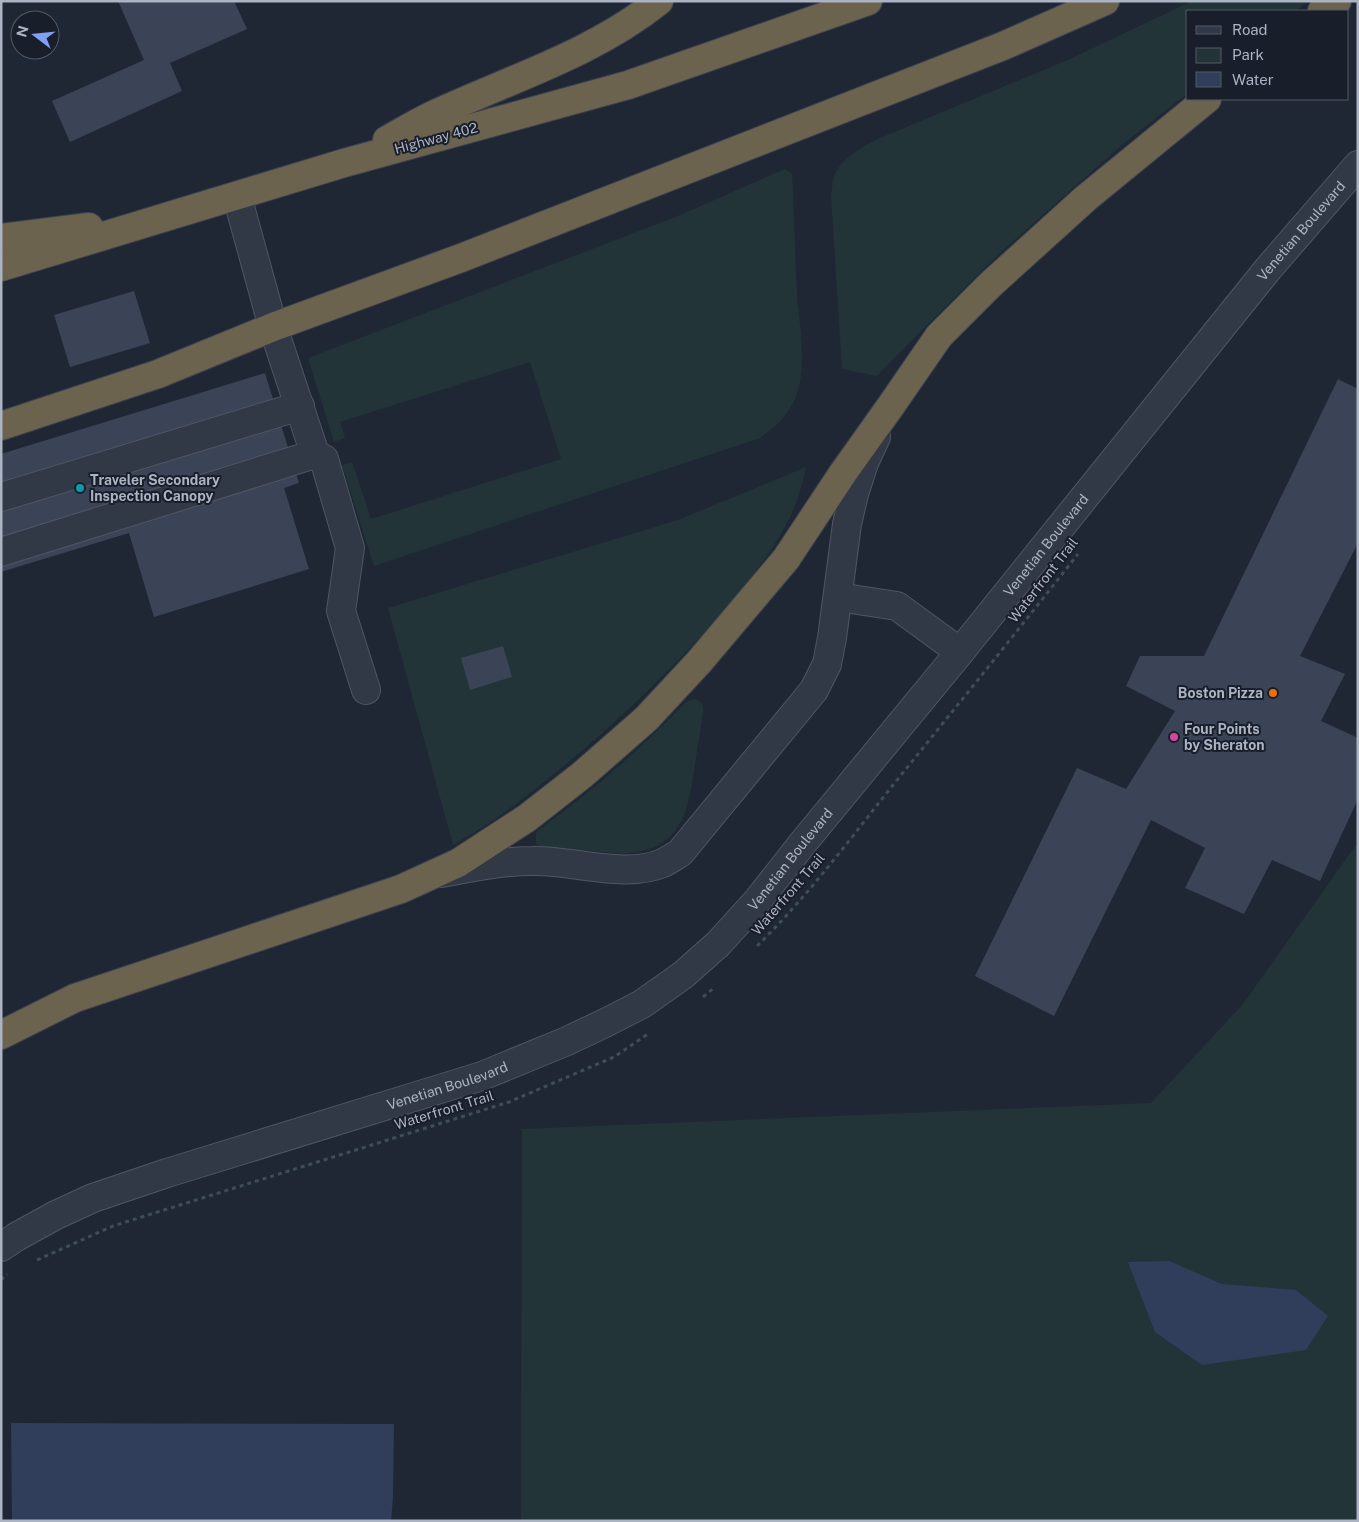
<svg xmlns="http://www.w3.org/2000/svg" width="1359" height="1522" viewBox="0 0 1359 1522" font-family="'Public Sans',sans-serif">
<rect width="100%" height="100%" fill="#1f2735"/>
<g fill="#223437">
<path d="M1192,1h117l-14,10h-107v82l-65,51 -122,108 -88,87 -36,37 -35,-7 -11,-172c1,-6 1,-14 3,-20 7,-20 29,-30 46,-39l190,-79z"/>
<path d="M785,169l7,5c2,40 3,79 5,119 2,31 11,76 -2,106 -8,18 -19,27 -35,39l-386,128 -32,-101 10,-3 19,57 190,-60 -31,-97 -190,60 5,16 -11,4 -26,-84 365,-140z"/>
<path d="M806,467c-4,19 -9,37 -18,54 -21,41 -58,83 -89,117 -61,66 -128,126 -201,179 -14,10 -30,19 -45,28l-65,-237 290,-88z"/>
<path d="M696,699c7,4 7,7 7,14 -3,19 -6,38 -9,57 -6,42 -13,77 -63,83 -13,2 -26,-1 -38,-2 -12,-1 -50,-1 -57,-7v-10l2,-4c53,-37 102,-81 147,-127l5,-3z"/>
<polygon points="1358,842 1358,1521 521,1521 522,1129 1151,1103 1243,1004"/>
</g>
<g fill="#313e5b">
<polygon points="1169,1261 1222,1284 1296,1290 1328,1316 1306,1350 1202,1365 1155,1332 1128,1262"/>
<polygon points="11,1423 394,1424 393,1497 391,1521 12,1521"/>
</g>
<g fill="#3b4456">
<polygon points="118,1 234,1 247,29 170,63 182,91 70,142 52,101 144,60"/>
<polygon points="134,291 150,343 70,367 54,315"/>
<polygon points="265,373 299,483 284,488 309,569 154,617 129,533 1,572 1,454"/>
<polygon points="1338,379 1358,389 1358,543 1300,656 1345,674 1321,721 1358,738 1358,799 1320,881 1272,860 1244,914 1185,888 1205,848 1151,820 1054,1016 975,976 1077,768 1126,789 1175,711 1126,686 1140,656 1204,656"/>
<polygon points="503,646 512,677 470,690 461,658"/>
</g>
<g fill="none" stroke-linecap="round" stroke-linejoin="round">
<defs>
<g id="minor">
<polyline points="237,196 273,327 315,454"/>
<polyline points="1,497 300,406"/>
<polyline points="1,552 315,454 324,459 350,548 341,611 366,690"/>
<polyline points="838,597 897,606 960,652"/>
<path d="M441,873c31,-6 61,-12 92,-12 40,-1 92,18 130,2 6,-3 12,-7 17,-10l134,-163 13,-26 5,-26 15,-114 7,-30 10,-31 12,-26"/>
<path id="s1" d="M1,1247l15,-10 40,-22 37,-17 74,-25 315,-97 85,-35 38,-18 37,-19 41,-29 35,-31 40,-44 44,-56 158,-192 308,-383 90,-104"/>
</g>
<g id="highway">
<polyline points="1322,11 1337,1"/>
<path d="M387,140c16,-9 31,-18 48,-26 75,-35 158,-60 224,-113"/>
<polyline points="1,238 89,227"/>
<polyline points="1,267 344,163 628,85 868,1"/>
<polyline points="1,426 158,374 273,327 461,258 1003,46 1105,1"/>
<polyline points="1,1035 75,998 401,889 458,863 527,818 582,775 646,719 699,662 786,559 843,473 890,407 939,336 991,284 1086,198 1207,99"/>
</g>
</defs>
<use href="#minor" stroke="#505664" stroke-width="30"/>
<use href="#highway" stroke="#3d4350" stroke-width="30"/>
<g stroke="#3e4f54" stroke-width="3" stroke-dasharray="4 4" stroke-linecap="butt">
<path d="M757,946c49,-48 90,-103 132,-156 63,-78 127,-157 189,-236"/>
<polyline points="703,997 714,988"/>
<polyline points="37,1260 113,1226 509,1102 614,1057 648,1034"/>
<polyline points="1,1280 7,1274"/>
</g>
<use href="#minor" stroke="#323946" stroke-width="28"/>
<use href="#highway" stroke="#6c634f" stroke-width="28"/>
</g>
<circle fill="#0f9aa8" stroke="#181e2a" stroke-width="2" cx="80" cy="488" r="5"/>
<circle fill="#e8710a" stroke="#181e2a" stroke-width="2" cx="1273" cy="693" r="5"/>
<circle fill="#d1479c" stroke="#181e2a" stroke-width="2" cx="1174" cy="737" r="5"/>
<g text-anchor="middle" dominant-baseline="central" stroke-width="4" stroke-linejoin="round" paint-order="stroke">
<g font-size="14" fill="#acb3c3" stroke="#181e2a">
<text transform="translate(436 138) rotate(-15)">Highway 402</text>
<text stroke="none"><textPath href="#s1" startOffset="1706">Venetian Boulevard</textPath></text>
<text stroke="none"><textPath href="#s1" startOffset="1301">Venetian Boulevard</textPath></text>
<text transform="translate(1043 580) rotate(-52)">Waterfront Trail</text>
<text stroke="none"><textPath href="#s1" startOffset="896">Venetian Boulevard</textPath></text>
<text transform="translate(788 894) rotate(-49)">Waterfront Trail</text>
<text stroke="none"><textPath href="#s1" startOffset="476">Venetian Boulevard</textPath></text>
<text transform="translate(444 1110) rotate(-17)">Waterfront Trail</text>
</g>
<g font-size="14" font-weight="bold" fill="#acb3c3" stroke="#181e2a" text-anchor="start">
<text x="90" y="480">Traveler Secondary<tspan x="90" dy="16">Inspection Canopy</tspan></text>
<text x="1263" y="693" text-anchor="end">Boston Pizza</text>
<text x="1184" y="729">Four Points<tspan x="1184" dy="16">by Sheraton</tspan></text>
</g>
</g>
<rect width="1359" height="1522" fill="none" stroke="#acb3c3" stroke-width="5"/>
<rect x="1186" y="10" width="162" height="90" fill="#181e2a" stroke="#535a67"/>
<rect x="1196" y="26" width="25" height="8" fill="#323946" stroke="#535a67"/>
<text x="1232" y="35" font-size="15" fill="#acb3c3">Road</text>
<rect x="1196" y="48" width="25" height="15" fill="#223437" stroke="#535a67"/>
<text x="1232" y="60" font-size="15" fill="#acb3c3">Park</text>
<rect x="1196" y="72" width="25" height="15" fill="#313e5b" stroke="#535a67"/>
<text x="1232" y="85" font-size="15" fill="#acb3c3">Water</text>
<g transform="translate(35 35) rotate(286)"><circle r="24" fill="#181e2a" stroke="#535a67"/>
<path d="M0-4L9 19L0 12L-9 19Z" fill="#7ea1f7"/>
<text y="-8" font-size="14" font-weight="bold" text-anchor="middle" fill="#acb3c3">N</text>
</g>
</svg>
